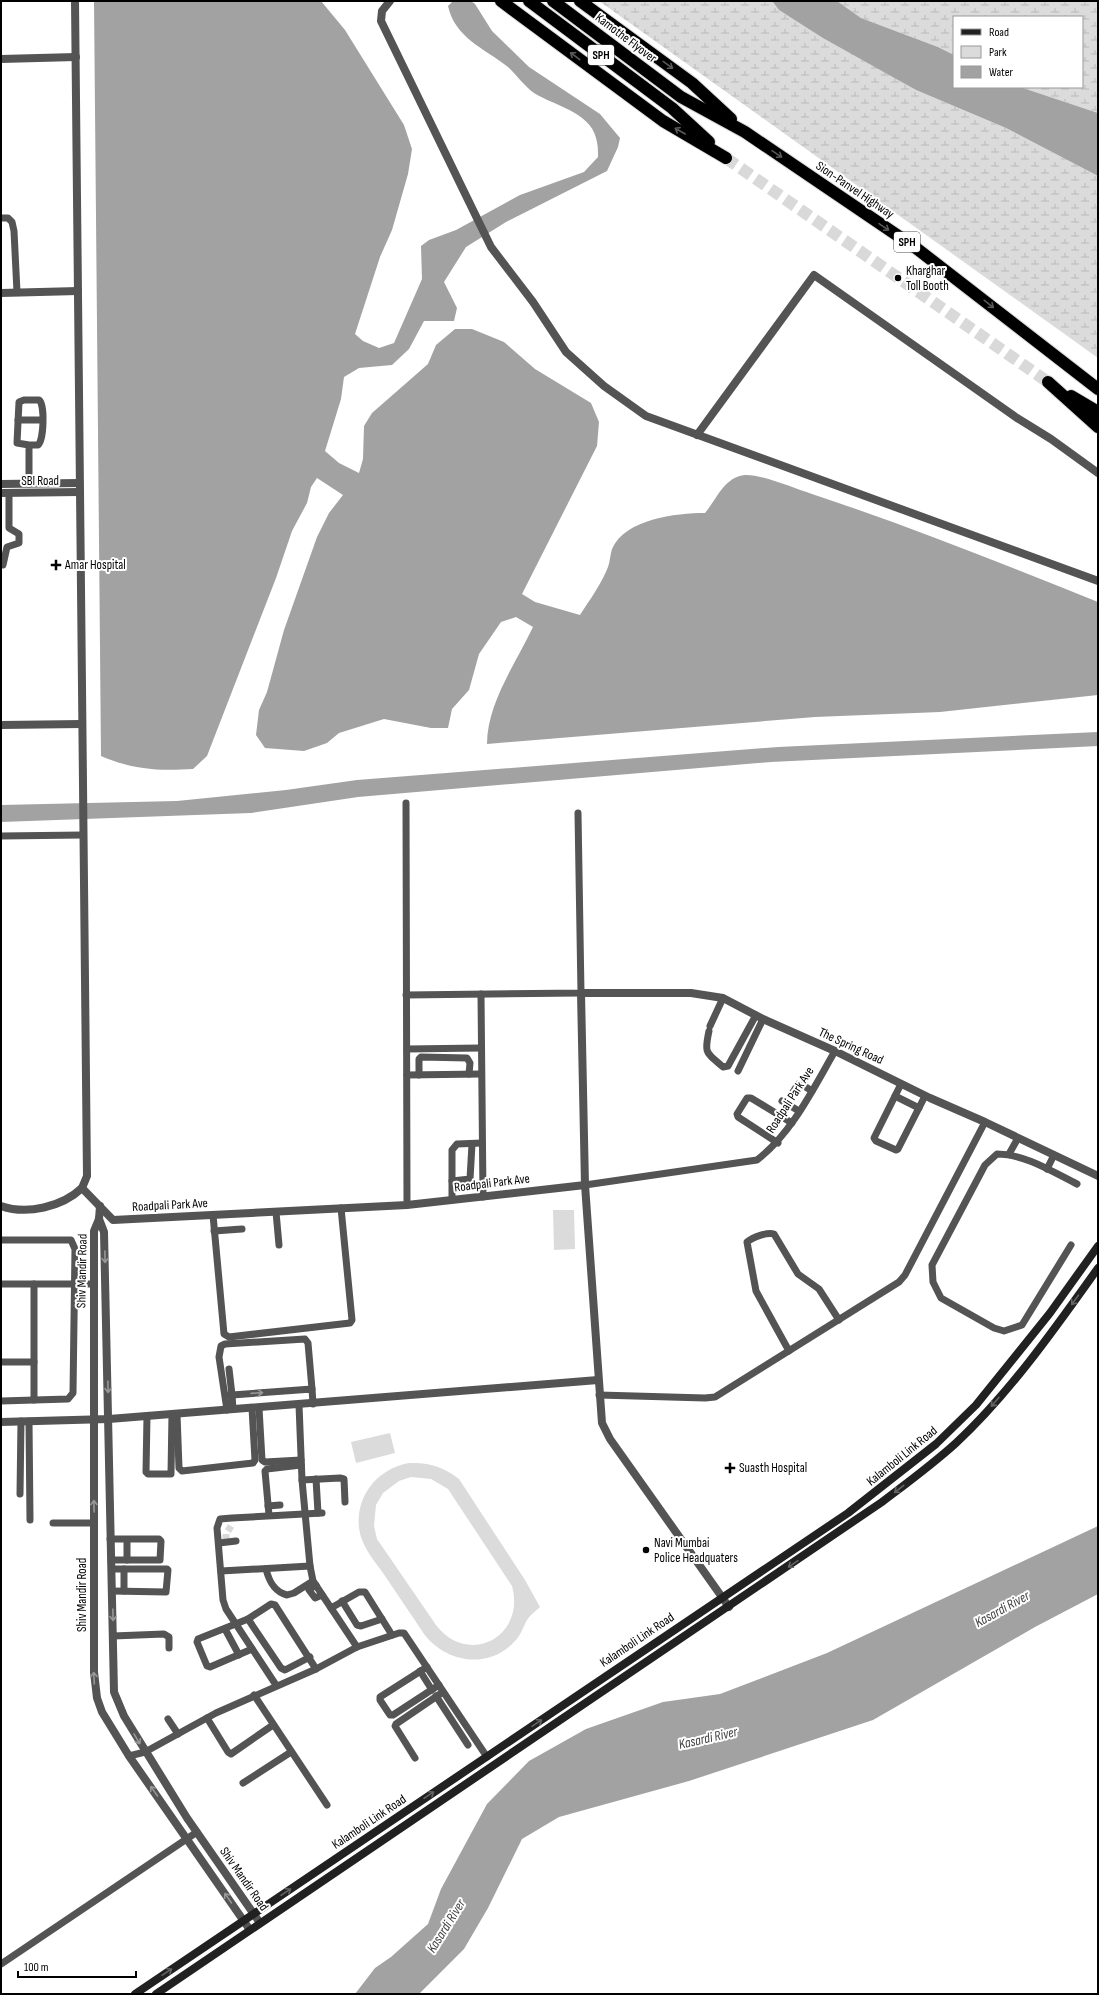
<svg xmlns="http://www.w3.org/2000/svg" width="1099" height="1995" viewBox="0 0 1099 1995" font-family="'Sofia Sans Condensed',sans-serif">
<defs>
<pattern id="wetland-marsh" width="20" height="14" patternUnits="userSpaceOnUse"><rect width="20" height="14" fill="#dbdbdb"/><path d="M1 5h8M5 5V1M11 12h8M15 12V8" fill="none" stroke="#bababa"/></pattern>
</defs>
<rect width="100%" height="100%" fill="#fff"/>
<g fill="#dbdbdb" fill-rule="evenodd">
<polygon points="553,1210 574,1210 575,1249 554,1250"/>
<polygon points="390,1433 395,1453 356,1463 351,1442"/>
<path d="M409,1463c20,-1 35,4 50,16l66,101 15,27c-4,4 -10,8 -13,13 -4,7 -6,15 -12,21 -26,29 -69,22 -91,-7 -13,-20 -27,-40 -41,-61 -8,-11 -18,-23 -22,-36 -5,-16 -2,-35 8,-49 10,-14 24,-22 40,-25zM411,1477l20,2 17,10 64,97c14,51 -44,81 -76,39l-59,-86 -3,-13 2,-21 7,-12 16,-12z"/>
</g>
<g fill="url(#wetland-marsh)">
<polygon points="599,1 772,1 779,10 916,90 1006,128 1098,176 1098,358"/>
<polygon points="837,1 1098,1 1098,113 1020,87 1082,87 1082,17 954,17 954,55 938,47 861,18"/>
</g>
<g fill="#a2a2a2">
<path d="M94,1h227l24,29 59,95 8,24 -4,25 -16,56 -12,27 -25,77 8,7 16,7 15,-5 28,-64 -1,-33 8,-6 27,-10 64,-35 64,-23 14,-15c0,-6 0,-13 -2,-19 -6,-26 -43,-33 -62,-45 -10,-7 -17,-18 -26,-26 -24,-19 -53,-29 -60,-61l5,-5h18l4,3 17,27 37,36 71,47 20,24 -2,9 -11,24 -101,51 -40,25 -22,35 13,26 -3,13h-30l-15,28 -17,16 -33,3 -15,9 -3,22 -16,52 14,12 20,10 4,-14 1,-33 8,-13 56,-49 8,-19 19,-16h17l32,13 31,27 56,34 8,19 -2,24 -75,148 13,8 45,13c9,-14 22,-32 28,-48 2,-5 2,-12 4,-18 13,-30 64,-36 93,-36 12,-14 19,-36 40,-38 16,-1 51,14 67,19 97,32 191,70 286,108v93l-158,17 -125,5 -328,27c0,-41 29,-81 46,-117l-17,-10 -15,5 -22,32 -10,36 -17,19 -4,19h-17l-47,-9 -45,14 -12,10 -23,8 -39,-3 -9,-13 3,-25 8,-18 17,-62 33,-93 12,-24 14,-18 -26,-17 -6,9 -4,16 -15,28 -16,47 -69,178 -14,13c-35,2 -59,1 -92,-13z"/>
<polygon points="772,1 837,1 861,18 938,47 954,55 954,87 1020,87 1098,113 1098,176 1006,128 916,90 823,38 779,10"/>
<polygon points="1098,732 1098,746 771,762 358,797 251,813 1,822 1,805 177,801 286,790 357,780 778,747"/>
<polygon points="1098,1526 1098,1594 1035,1627 873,1720 689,1781 559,1817 522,1839 488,1908 464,1949 419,1994 355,1994 375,1968 391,1957 428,1924 441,1889 487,1804 529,1761 586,1729 663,1702 720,1694 827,1653"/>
</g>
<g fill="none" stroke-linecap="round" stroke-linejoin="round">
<polyline stroke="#d9d9d9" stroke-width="7" stroke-dasharray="7 3.5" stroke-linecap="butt" points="226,1541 226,1534 231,1526"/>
<polyline stroke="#d9d9d9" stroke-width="12" stroke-dasharray="12 6" stroke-linecap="butt" points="726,158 1048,382"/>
<defs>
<g id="motorway">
<polyline points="501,1 663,121 726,158"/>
<polyline points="529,1 672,108 709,142"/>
<polyline points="553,1 681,97 745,132 916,248 1098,389"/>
<polyline points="580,1 692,83 731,119"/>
<polyline points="1048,382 1098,427"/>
<polyline points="1071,396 1098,412"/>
</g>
</defs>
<use href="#motorway" stroke="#dbdbdb" stroke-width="14"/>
<g stroke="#545454" stroke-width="7">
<polyline points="1,218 8,218 12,222 14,231 17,292"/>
<polyline points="18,420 42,420"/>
<path d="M29,484v-39l-12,-2 2,-41 5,-2h15c6,4 5,40 -1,45h-9"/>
<polyline points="3,565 7,547 19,543 19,534 9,528 9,493"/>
<polyline points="406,803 407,1205"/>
<polyline points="1,836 83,835"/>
<polyline points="481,994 483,1197"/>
<polyline points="406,995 581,993 578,813"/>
<polyline points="710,1026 723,998"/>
<path d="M709,1031c-5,23 -3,21 14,36l5,-1 28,-51"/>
<polyline points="407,1049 481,1048"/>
<polyline points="738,1071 763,1019"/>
<polyline points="407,1075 481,1074"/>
<polyline points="419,1075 419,1059 421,1057 467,1058 470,1063 469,1074"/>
<polyline points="901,1084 874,1138 876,1141 896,1150 898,1149 925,1096"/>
<polyline points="895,1096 919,1108"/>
<polyline points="782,1101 799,1111"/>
<polyline points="786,1103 798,1084 801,1084 812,1091"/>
<polyline points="778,1143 738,1117 737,1114 747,1098 751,1098 792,1123"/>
<polyline points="1009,1154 1018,1138"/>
<polyline points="1047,1169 1054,1155"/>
<polyline points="452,1181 470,1179 472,1144"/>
<path d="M585,1185l172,-25c35,-27 56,-71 78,-109"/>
<polyline points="452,1200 452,1150 457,1144 482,1143"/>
<polyline points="276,1212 279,1245"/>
<polyline points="213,1215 224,1334 229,1337 350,1323 352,1320 341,1208"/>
<polyline points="214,1231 242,1229"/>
<polyline points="1,1240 71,1240 75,1249 73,1393 68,1399 1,1401"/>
<path d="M1071,1245l-49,80 -18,6 -10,-3 -53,-30 -8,-16 -1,-17 53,-100 12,-11c28,0 56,18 80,30"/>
<polyline points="1,1284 93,1284"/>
<polyline points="34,1284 34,1400"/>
<path d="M789,1351l-33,-60 -9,-49c6,-5 20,-10 27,-8l24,40 21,15 20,31"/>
<polyline points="1,1362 34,1362"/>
<polyline points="229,1395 232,1395 229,1369"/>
<polyline points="599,1395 705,1398 715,1397 899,1282 905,1275 985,1122"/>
<polyline points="299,1405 302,1480 310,1566 313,1581 357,1647"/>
<polyline points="259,1408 262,1460 265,1462 301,1460"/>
<polyline points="233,1409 232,1395 312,1389 313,1404"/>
<polyline points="227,1410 219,1357 221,1346 225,1344 305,1339 308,1343 312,1389"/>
<polyline points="177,1414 179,1468 182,1471 253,1463 255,1460 252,1408"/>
<polyline points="147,1416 146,1472 148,1474 171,1474 172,1414"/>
<polyline points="29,1421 30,1520"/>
<polyline points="316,1479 318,1513"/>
<polyline points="302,1480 340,1478 344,1479 345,1502"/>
<polyline points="20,1494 21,1421"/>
<polyline points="268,1506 280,1505"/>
<polyline points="269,1515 265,1471 267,1469 301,1465"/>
<polyline points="53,1523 94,1523"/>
<polyline points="110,1539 159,1539 161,1541 160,1560 111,1560"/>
<polyline points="127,1540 127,1560"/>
<polyline points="219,1543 236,1541"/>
<polyline points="112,1569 167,1569 168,1570 166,1592 112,1591"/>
<path d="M266,1569c3,12 8,23 21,26l7,-2 19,-12"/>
<polyline points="221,1571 310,1566"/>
<polyline points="316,1585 309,1590 315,1598 322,1595"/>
<polyline points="124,1591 124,1569"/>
<polyline points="342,1601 357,1625 361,1626 382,1619"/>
<polyline points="331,1608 359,1592 365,1592 392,1635"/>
<polyline points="248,1619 198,1639 197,1642 207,1666 210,1667 252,1649"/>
<polyline points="225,1629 239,1655"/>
<polyline points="113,1636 164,1634 169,1637 169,1648"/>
<polyline points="310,1657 285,1670 281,1668 248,1619 271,1604 275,1605 316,1669"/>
<polyline points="427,1667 380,1697 380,1700 390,1715 393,1715 439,1685"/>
<polyline points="420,1671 432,1690"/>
<polyline points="276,1685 226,1609 223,1600 217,1528 220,1519 232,1518 322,1513"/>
<polyline points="254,1695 327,1805"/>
<polyline points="436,1696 468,1745"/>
<polyline points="207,1718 228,1752 231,1754 273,1725"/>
<polyline points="168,1719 178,1734"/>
<polyline points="129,1756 145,1752 216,1713 316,1669 357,1647 399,1633 404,1633 487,1757"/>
<polyline points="415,1758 395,1726 396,1724 443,1692"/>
<polyline points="243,1783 291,1752"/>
<polyline points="1,1964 197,1832"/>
</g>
<g stroke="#545454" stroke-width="8">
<polyline points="75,1 87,1176 82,1188 113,1220 407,1205 585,1185"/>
<polyline points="390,1 382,11 381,21 491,247 533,302 566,352 604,386 646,416 1098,581"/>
<polyline points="1,59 76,57"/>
<polyline points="1,293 78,291"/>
<polyline points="697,435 814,275 1017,418 1051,439 1098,473"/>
<polyline points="1,484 79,483"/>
<polyline points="1,493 79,492"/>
<polyline points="1,725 82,724"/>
<path d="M1,1206c26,9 61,1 81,-18"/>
<polyline points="100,1206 99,1219 94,1231 94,1672 97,1698 102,1712 129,1756 250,1930"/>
<polyline points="99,1219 104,1232 114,1692 124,1716 187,1818 260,1923"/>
<polyline points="1,1422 109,1419 598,1380"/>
<polyline points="729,1607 610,1439 602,1423 585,1185 581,993 691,993 723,998 763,1019 835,1051 930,1098 985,1122 1098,1176"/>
</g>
<g stroke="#212121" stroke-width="8">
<polyline points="135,1994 848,1513 936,1444 976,1405 1050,1313 1098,1246"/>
<path d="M156,1994l726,-492c25,-19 51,-38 74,-59 53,-49 100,-116 142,-175"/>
</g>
<use href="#motorway" stroke="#000" stroke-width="12"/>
</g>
<defs><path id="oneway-shaft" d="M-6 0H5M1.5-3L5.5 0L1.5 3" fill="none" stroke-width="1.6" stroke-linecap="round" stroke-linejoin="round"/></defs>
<g stroke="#595959">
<use href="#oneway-shaft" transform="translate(575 56) rotate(-143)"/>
<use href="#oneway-shaft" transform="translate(668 65) rotate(36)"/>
<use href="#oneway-shaft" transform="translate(680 131) rotate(-150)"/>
<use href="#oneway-shaft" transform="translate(777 154) rotate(34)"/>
<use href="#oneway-shaft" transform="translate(884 227) rotate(34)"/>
<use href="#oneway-shaft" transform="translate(989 304) rotate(38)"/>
</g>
<g stroke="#989898">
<use href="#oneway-shaft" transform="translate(105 1257) rotate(89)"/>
<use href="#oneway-shaft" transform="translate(108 1387) rotate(89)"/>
<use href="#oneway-shaft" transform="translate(257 1393) rotate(-4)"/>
<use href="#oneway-shaft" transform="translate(94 1506) rotate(-91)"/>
<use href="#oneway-shaft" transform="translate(113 1615) rotate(89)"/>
<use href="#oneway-shaft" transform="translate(94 1678) rotate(-93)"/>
<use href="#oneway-shaft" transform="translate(137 1739) rotate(60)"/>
<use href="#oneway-shaft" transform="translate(154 1791) rotate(-125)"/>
<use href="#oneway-shaft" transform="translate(228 1898) rotate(-125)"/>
</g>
<g stroke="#646464">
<use href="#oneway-shaft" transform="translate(1075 1300) rotate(126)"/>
<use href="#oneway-shaft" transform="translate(995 1402) rotate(131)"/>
<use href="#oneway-shaft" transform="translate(899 1489) rotate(142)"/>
<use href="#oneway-shaft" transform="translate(793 1564) rotate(146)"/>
<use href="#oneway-shaft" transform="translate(537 1723) rotate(-34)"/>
<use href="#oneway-shaft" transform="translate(429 1795) rotate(-34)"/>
<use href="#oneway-shaft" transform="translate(286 1892) rotate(-34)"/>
<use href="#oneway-shaft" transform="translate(167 1972) rotate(-34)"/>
</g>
<g fill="#000" stroke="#fff" stroke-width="1.5">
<circle cx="898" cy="278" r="4"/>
<path d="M54 559h4v4h4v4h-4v4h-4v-4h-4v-4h4z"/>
<path d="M728 1462h4v4h4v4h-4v4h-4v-4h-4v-4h4z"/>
<circle cx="646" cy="1550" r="4"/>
</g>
<g text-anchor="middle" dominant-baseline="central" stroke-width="4" stroke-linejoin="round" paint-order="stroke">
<g fill="#fff" stroke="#4c4c4c" stroke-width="1">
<rect x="588" y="45" width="26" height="20" rx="3"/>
<rect x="894" y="232" width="26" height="20" rx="3"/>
</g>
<g font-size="12" font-weight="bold" fill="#000">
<text x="601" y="55">SPH</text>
<text x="907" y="242">SPH</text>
</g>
<g font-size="13" fill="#000" stroke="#fff">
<text transform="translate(626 38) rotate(37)">Kamothe Flyover</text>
<text transform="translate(855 190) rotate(34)">Sion-Panvel Highway</text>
<text x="40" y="481">SBI Road</text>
<text transform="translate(851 1046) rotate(25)">The Spring Road</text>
<text transform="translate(790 1100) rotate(-57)">Roadpali Park Ave</text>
<text transform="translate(492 1183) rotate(-7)">Roadpali Park Ave</text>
<text transform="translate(170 1205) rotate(-3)">Roadpali Park Ave</text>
<text transform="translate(82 1271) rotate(-89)">Shiv Mandir Road</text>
<text transform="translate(902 1456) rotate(-39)">Kalamboli Link Road</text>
<text transform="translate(82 1595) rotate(-90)">Shiv Mandir Road</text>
<text transform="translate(637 1640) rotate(-34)">Kalamboli Link Road</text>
<text transform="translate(369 1822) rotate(-34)">Kalamboli Link Road</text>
<text transform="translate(244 1879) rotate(55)">Shiv Mandir Road</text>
</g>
<g font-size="13" fill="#000" stroke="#fff" text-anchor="start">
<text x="906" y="271">Kharghar<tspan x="906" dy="15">Toll Booth</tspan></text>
<text x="65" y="565">Amar Hospital</text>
<text x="739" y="1468">Suasth Hospital</text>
<text x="654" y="1543">Navi Mumbai<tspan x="654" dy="15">Police Headquaters</tspan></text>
</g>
<g font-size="14" font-style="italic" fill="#434343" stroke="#fff">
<text transform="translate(1002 1609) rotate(-29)">Kasardi River</text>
<text transform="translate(708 1738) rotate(-13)">Kasardi River</text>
<text transform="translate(446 1926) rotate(-58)">Kasardi River</text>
</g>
</g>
<rect width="1099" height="1995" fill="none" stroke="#000000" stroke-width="4"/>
<rect x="953" y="16" width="130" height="72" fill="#ffffff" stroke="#999999"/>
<rect x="961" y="29" width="20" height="6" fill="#212121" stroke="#999999"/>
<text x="989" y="36" font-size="12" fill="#000000">Road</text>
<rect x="961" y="46" width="20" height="12" fill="#dbdbdb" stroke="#999999"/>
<text x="989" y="56" font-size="12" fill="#000000">Park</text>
<rect x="961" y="66" width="20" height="12" fill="#a2a2a2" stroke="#999999"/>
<text x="989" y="76" font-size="12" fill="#000000">Water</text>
<path d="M18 1971v6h118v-6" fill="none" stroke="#000000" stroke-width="2"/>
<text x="24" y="1971" font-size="12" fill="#000000" stroke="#ffffff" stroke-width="3" paint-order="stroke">100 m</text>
</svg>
